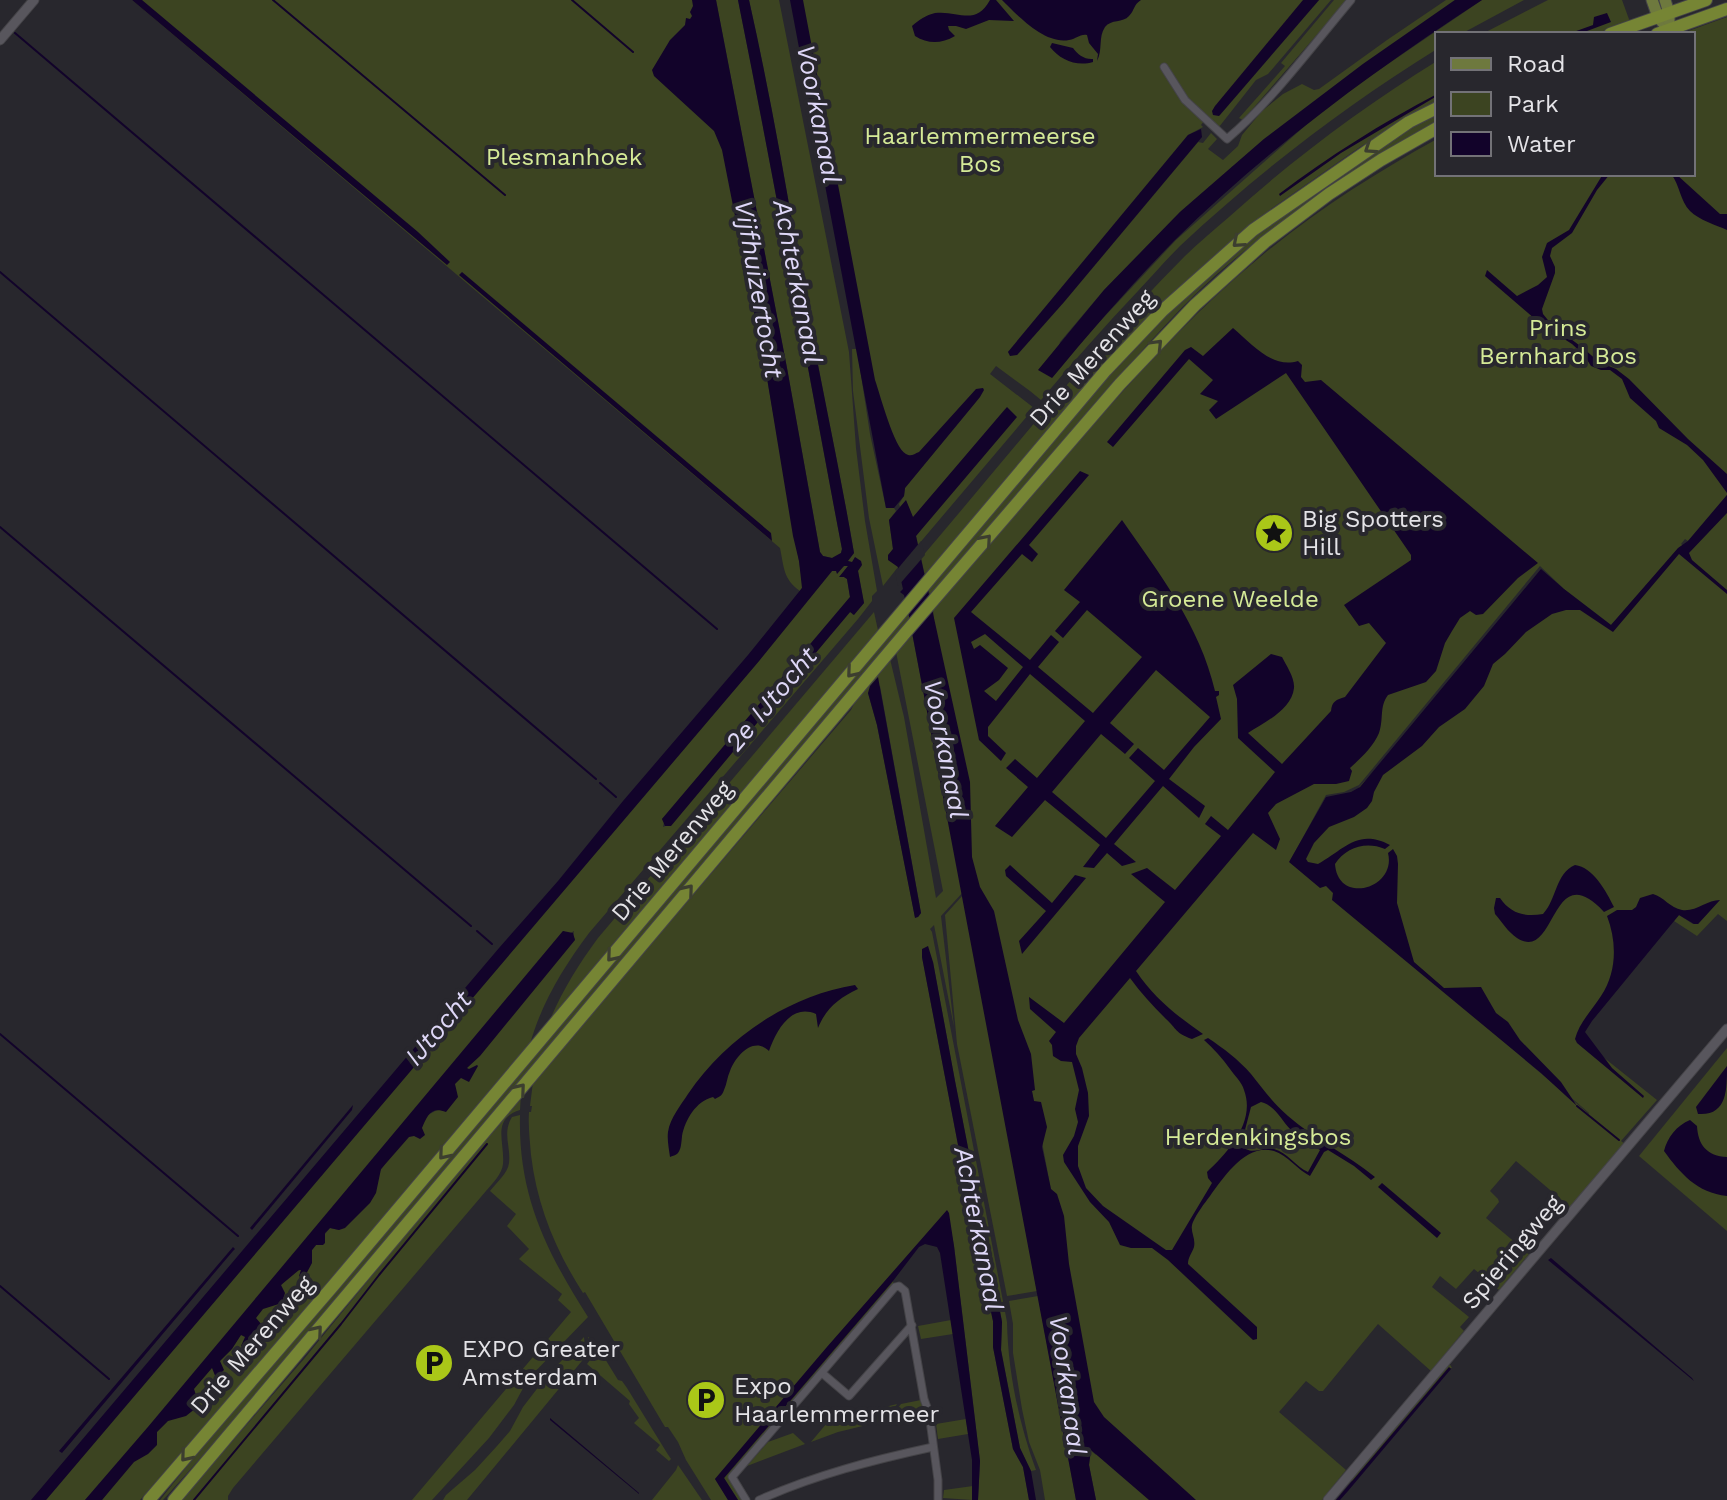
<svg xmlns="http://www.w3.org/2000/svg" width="1727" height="1500" viewBox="0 0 1727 1500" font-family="'Work Sans',sans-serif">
<rect width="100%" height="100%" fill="#28272d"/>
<g fill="#3c4421" fill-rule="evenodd">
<path d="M132,0h562l73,378 32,183 4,25 -3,5c-17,-12 -16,-24 -20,-43z"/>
<path d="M716,0h22c37,183 69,366 104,549l-1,4 -9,5 -9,-2 -3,-4 -33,-184z"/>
<path d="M749,0h30l70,352 7,96 9,73 12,70 -5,5v5l-14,18 -269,314c-26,35 -47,69 -59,111l-328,389 -62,67h-38l52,-68 102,-114 2,-8 36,-39 8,-1 10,-20 18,-22 9,2 55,-79 30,-34 15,-8 9,-19 27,-36 100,-115 -2,-2 1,-6 -5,3 -6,-3 -415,496 -63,73h-39l713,-839 73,-90c6,-1 10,-6 16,-5l-8,11h4l3,2 3,18 -188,222 2,3 -1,5 5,-2 183,-214 2,4 11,-12 -6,-32 -7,-9 -4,-1 7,-8c-14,-82 -32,-164 -47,-246 -18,-103 -35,-205 -58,-307z"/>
<path d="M801,0h504l-86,116 100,-116h12l-63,74 -12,6 -37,47 -12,-10 -6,8 2,2 -15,8 -180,217 9,3 47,-53 134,-160 5,1 8,-10 6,6 -9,10 15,11 15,-14 4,-11 20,-24 21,-17 19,-10 12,6 5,-1 68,-49 59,-40h9l-92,64 -99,75 -84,73 -76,78 -44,52 -8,36 40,-48 84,-90 130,-115 57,-44 119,-81h42l-63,34h-24v15c-92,57 -178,123 -257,197 -14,14 -28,30 -42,45 -33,35 -66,72 -97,109l-11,-9 -34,-25 -6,8 44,34 -116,137 -2,-9 90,-128 -93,110 -7,-17 -6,6 -1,-3 5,-8 1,-8 75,-91 -72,72 -30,-56z"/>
<polygon points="1334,0 1347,0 1243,120 1239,118 1285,66 1281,63"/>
<polygon points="1548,0 1622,0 1630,22 1598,34 1482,34"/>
<path d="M1727,17v478l-39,46 -3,-2 -4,5 4,3 42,-46v420l-9,-7 -21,22 -23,-15 5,-6 14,9h5l16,-18 -20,10 -19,-3 -97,124 79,63 -36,41 4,3 -55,63 -54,-46 -26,30 8,8 1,3 -13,16 43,36 -30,36 -25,-21 -18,20 -16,-13 -8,11 37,30 -9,10 4,4 -1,1 -31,38 -1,1 -53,-47 -55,67h-4l-13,-10 -27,31 67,58 -24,30h-226l-7,-35 1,-15 6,5c-20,-118 -38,-236 -62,-353 -15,-76 -38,-150 -58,-224l-35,38 13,111 -20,-102 -4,4 2,3 75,390c1,51 12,101 29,148l-5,1 -11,-23 -19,-98 1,-29 -47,-240 -22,-119 -11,-5 61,318 10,46v26l20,102 10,18 6,33h-51l2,-39 -26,-215 -7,-35 -126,143 -106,125 13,21h-17l-25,-40 -8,-18 -10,-15h-3l-80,-135 -2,1c-27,-42 -46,-87 -52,-138 -1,-14 -3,-28 -2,-43h2l1,-6h-2l3,-24 318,-372 10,-20 29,-31 14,58 32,181 7,-7 -47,-239 16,-19 30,154 -9,-180 150,-171 -3,-2 16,-17 3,1c50,-57 102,-112 160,-160 55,-46 116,-85 178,-119v35h256v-140h-13zM1678,549l-67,80 -63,-50 -245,270 7,24 -20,-12 36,-66 18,-3 15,-7 181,-219 24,23 47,36zM880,686l41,227 -3,4h-3l-38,-192 -9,-32zM1334,894l255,219v1l-256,-217z"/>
<path d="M1437,61v42l-77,44 -89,62 -77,65 -44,43 -225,259 -4,-18c86,-101 169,-206 263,-301 14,-14 30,-27 45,-40 64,-58 134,-110 208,-156z"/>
<path d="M1437,110v11c-78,45 -152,94 -220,153 -48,43 -90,94 -132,143 -52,60 -103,120 -154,181l-3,-10 202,-237 72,-72 80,-69z"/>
<polygon points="852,349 857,349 870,434 886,508 894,508 896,511 889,520 893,549 889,555 890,560 898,567 883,586 869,518 853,391"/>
<polygon points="908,611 910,622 215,1442 163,1500 160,1500 218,1427"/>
<path d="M874,612l5,23 -330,387c13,-31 29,-57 49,-84z"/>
<polygon points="963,895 1037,1291 1007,1296 957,1044 945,915"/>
<polygon points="1727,1048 1727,1231 1639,1156"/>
<path d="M521,1093l-1,17c-29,9 -15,32 -17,54 -1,10 -10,19 -17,27l-253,297 -5,8v4h-47l123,-141z"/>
<path d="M520,1115c-2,80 26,136 68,202l-60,62 -14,26 -25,33 -57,62h-20l159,-188 -13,-12 4,-6 -43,-35 10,-10 -22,-23 9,-12 -26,-23c6,-8 18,-18 19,-28 2,-17 -7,-30 3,-46z"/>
<polygon points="893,1281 894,1285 883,1295 876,1306 874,1306 756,1447 753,1447 730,1477 744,1500 738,1500 724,1478"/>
<polygon points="1038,1296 1076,1500 1045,1500 1040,1470 1029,1442 1022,1409 1013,1353 1013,1324 1009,1301"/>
<polygon points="951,1320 953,1334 921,1339 918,1326"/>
<polygon points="584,1337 586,1356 467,1500 443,1500 446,1495 475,1470 497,1446 510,1431 523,1407 546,1377"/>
<polygon points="588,1337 594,1341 618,1380 622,1381 627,1388 667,1453 671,1459 669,1461 656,1450 660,1445 634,1423 639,1418 629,1404 630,1401 587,1364 590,1360"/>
<polygon points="1449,1363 1452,1368 1449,1368 1352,1482 1351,1478"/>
<polygon points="921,1400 923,1414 888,1420 901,1404"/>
<polygon points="897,1404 885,1421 869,1424 857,1414"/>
<polygon points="855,1415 867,1425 838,1432 811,1442 827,1423"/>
<polygon points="966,1419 968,1434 938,1439 936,1424"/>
<polygon points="793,1433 805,1444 747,1466 768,1442"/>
<polygon points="678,1465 702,1500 652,1500 676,1470"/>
<polygon points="973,1486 972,1500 943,1498 944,1490"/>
</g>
<g fill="#12032a" fill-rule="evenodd">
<polygon points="132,0 142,0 418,232 450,262 447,265"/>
<path d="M692,0h24l71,368 33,184 3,4 9,2 9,-5 1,-4c-35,-183 -67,-366 -104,-549h11c23,102 40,204 58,307 15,82 33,164 47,246l-6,8 4,1 3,-5 6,4 1,4 -4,6 6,32 -10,12 -4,-3 -179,214h-6l-3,-7 188,-222 -3,-18 -3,-2h-5l9,-11h-4l-7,8 -1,-3h-4l-73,90 -713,839h-15l468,-552 59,-67 65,-80 125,-146 54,-67 -3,-27 -6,-25 -26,-158 -45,-228 -8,-19 -60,-55 -2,-6 18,-30 15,-15 1,-7 4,1 2,-3 -2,-4 3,-6z"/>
<path d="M790,0h13l72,380c5,14 19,68 31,74 5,3 8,0 13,-2l57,-63 7,-1 1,2 -4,7 -75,91 -1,8 -10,12h-8z"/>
<path d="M990,0h6l18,21 -25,-1 -23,9 -10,-3h-8l1,4 6,6c-14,8 -27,8 -40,0l-3,-10c7,-6 14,-11 23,-13 23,-3 40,14 55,-13z"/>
<path d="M1002,0h139c-8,5 -6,10 -12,16 -6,7 -18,3 -24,11 -7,10 -2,23 -8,34l1,-7 -9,-11 -2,-8c-8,-1 -10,4 -18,5 -24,5 -52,-25 -67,-40z"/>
<polygon points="1303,0 1319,0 1219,116 1213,115 1212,111 1215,106"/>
<path d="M1455,0h27c-109,71 -215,149 -308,241 -43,44 -83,90 -122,137l-14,-8 66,-80 76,-78 84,-73 99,-75z"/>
<polygon points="1607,13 1611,22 1579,34 1568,34 1593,25 1594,17"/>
<path d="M1052,43l21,5c4,6 12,12 20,11v3c-16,5 -33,-2 -43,-15z"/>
<path d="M1437,94v2l-96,57 -61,43 -1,-2c50,-38 103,-71 158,-100z"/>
<polygon points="1201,129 1202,137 1064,302 1017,355 1010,356 1008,352 1188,135"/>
<polygon points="1603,174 1610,174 1597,190 1572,233 1552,248 1550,256 1555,267 1555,273 1542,309 1543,314 1552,325 1583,348 1599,362 1616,369 1629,379 1688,439 1727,474 1727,493 1703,460 1687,445 1659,428 1656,421 1630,398 1622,379 1610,370 1601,370 1591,366 1584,355 1572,344 1558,335 1545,334 1540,329 1535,319 1485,276 1487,270 1517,296 1538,285 1547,277 1542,257 1547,243 1569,230"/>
<path d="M1671,174h5l44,40h7v16c-11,-5 -28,-10 -37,-19 -10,-10 -10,-26 -19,-37z"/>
<polygon points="462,272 771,533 772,541 459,275"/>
<path d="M1233,328c19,16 39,41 65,33l4,4 -1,12 4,5 16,-2 217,183 -20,15 -35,36 -7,1 -6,-4 -10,7 -8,13 -7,12 -9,28 -10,11 -38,13c-9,12 -4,24 -9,38 -6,14 -18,25 -29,35l2,3 -3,10 -13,3h-22l-38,20 -8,9 12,26 -4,11 -23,-17 -117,138c18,27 41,45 67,63l-11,5c-17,-6 -15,-10 -26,-20 -13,-13 -25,-26 -36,-41l-51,60 -3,8v8l6,14 6,25 1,23 -11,30v20l8,22 17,18 63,44h6l40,-67 -4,-5 -1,-6c21,-20 49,-50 37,-82 -2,-8 -10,-15 -14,-21 -8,-11 -16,-20 -26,-29l4,-2c15,10 31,22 43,36 12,15 22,29 37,42 26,23 59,38 87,61l-4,3 -17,-14 -26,-16 -4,2 -14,24c-12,-6 -23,-21 -36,-25 -28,-8 -50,26 -64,45 -6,8 -13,17 -17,26 -4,9 3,15 1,25 -2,6 -6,10 -6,17l69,63v12l-4,1 -85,-80 -16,-12h-21l-11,-3 -11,-23 -19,-20 -26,-40 -1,-7 11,-19 4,-14 -3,-13 4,-19 -7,-28 -11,-1 -8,-5 -1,-11 -3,-4 7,-9 -26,-23 -1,-12 35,26 101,-121 -34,-28 16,-6 28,22 46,-54 -16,-12 6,-8 17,14 47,-58 -37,-34 -1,-39 -4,-14 38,-31 11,3c4,8 13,21 12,31 -2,22 -31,35 -46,45l34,31 49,-53c1,-10 5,-11 14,-14l41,-54 -17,-20 -10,3 -15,-21 67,-45v-5l-125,-182 -70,46 -7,-9 9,-9 -18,-7 13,-14 -24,-21 -76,88 -6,-5 78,-92 6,-3 12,9zM1261,1102c15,4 20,18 30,28 8,9 19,14 29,20l-12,22c-12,-5 -21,-20 -34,-23 -14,-3 -22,8 -33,-4l10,-38z"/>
<polygon points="1007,407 1017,417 916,536 970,782 972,857 980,887 994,911 1018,1020 1031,1054 1035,1090 1032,1091 1034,1101 1041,1102 1047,1127 1042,1147 1051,1189 1057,1194 1064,1216 1069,1264 1094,1402 1104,1417 1196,1500 1149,1500 1091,1450 1089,1465 1096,1500 1076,1500 908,611 904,595 900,592 903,589 898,567 888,560 888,555 893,549 889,520 906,500 913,517"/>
<path d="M1080,471l9,4 -60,70 9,9 -6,8 -10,-8 -51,58 59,48 21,-25 8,7 -21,25 55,46 49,-56 -55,-47 -24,28 -8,-7 25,-29 -16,-12 58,-70c37,53 78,106 93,171h4v4l-3,2 5,22 -27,28 -25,32 36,27 -6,12 -36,-32 -49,58 22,18 -14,4 -15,-13 -13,15 -11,-1 17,-22 -55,-45 -33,37 -17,-11 33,-39 -22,-19 9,-9 22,19 48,-57 -55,-47 -42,53v9l18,17 -5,8 -22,-21 -25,-122zM985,634l38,33 -27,34 -12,-10 15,-11 9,-12 -28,-23 -6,4 -3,-7zM1156,670l54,47 -46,53 -26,-22 -9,10 26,23 -49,57 -54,-46 49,-58 24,20 9,-10 -24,-21z"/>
<path d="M1727,495v18l-38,40 3,7 35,30v4l-48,-40 -66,78 -33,-22h-14l-14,4 -26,18 -21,22 -12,10 -9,22 -19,23 -26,18 -17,19 -39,29 -9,17 -2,9 -5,7 -13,9 -25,10 -15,16 -8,16 2,3 10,2c26,-14 39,-36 72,-19l-5,4c-19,-8 -39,-2 -50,15 3,42 62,24 53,-11l5,-4 4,7 1,8 -1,39 17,59 30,26 37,-1 15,26 12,9 12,18 41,42 16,24 -36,-33 -209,-173 1,-7 -7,-7 -6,2 -31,-26 37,-65 25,-5 9,-5 181,-218 23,20 47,36 67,-77 10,-7z"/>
<polygon points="878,677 921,913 918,917 915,918 877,725 868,693 870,686"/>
<polygon points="1010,865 1052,903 1075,875 1086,878 1022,954 1019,941 1046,911 1006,876 1005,870"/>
<path d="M1575,865c18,2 31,26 39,42l-10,5c-54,-58 -47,52 -87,26 -9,-6 -15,-16 -22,-24l-1,-6 2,-10h4c11,16 25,19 43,16 14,-15 12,-40 32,-49z"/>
<path d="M1653,894c11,3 17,14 29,16 14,2 25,-10 38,-10l-22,24h-4l-15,-9 -87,106 -7,11 27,36 32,28 -1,2 -66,-55 -2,-4c4,-16 17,-29 26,-43 16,-24 16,-54 6,-80l10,-6h15l4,-3 4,-9z"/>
<path d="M563,931l10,2 2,7 -95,116 -13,12 2,1 8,-4 1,1 -9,16 -8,-4 -6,6 3,13 -12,15c-15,-6 -19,4 -24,16l3,7 -5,4 -6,-3 -5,1 -28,32 -5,24 -6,10 -25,25 -6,2 -9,-2 -5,5v10l-2,2h-7l-4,5v13l-8,15 -5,-2 2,-6h-2l-18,15 4,8 -3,10 -19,6 -7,9 6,7c-4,9 -11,19 -21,21l4,-9 -4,-2 -9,14 -12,12 4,9 -8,8 -4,-10 -18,21 4,12 -2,7 -10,8 -18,5 -11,11v13l-9,9 -14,8 -32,38h-17l63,-73z"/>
<polygon points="928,946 933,962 955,1081 1002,1322 1001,1350 1020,1448 1031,1471 1036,1500 1029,1500 1023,1467 1013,1449 993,1347 993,1321 983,1275 922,957 922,949"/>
<path d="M855,985l3,4c-19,9 -32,19 -40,39l-2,-14c-25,-11 -40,17 -47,37 -15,-15 -33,4 -39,20 -3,6 -3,13 -6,19 -2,6 -4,6 -9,9l-2,-2c-17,4 -28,23 -31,39 0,1 -1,12 -2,13 -2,6 -5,6 -10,8 -1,-8 -3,-17 -2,-25 2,-14 13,-27 20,-38 38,-56 100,-98 167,-109z"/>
<path d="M1727,1066c0,24 0,50 -29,48l-2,-7z"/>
<polygon points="353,1105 352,1110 252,1230 250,1228"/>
<path d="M1690,1120l7,6c1,19 10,30 30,31v39c-30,-3 -47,-23 -63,-45 3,-13 13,-26 26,-31z"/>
<polygon points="1382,1183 1441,1233 1437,1238 1378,1187"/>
<polygon points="947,1210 949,1213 954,1246 980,1461 978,1500 972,1500 972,1460 940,1253 937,1247 925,1244 919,1247 893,1281 724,1478 738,1500 728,1500 715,1479 827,1347"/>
<polygon points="233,1247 235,1249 233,1251 62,1453 59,1451"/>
<polygon points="1551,1258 1692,1378 1694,1381 1548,1260"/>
<polygon points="1449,1367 1451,1369 1348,1491 1340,1500 1336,1500"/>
<polygon points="550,1418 639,1493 639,1494 550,1420"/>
</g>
<polygon fill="#28272d" points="921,541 925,555 898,586 895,572"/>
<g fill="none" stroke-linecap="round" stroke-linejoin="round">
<g stroke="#12032a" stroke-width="2">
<polyline points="273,0 505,195"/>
<polyline points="572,0 633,52"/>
<polyline points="15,33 717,629"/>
<polyline points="0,272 596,779"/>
<polyline points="0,527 471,926"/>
<polyline points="600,783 616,797"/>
<polyline points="477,931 492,944"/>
<polyline points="0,1034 238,1236"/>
<polyline points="1577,1106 1619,1140"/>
<polyline points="0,1286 109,1379"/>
<polyline points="194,1500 341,1324 379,1275 487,1144"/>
</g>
<defs>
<g id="minor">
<path d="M1164,67l21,33 42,39c45,-38 86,-94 124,-139"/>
<polyline points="822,1373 849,1396 912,1325"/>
<polyline points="746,1500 732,1477 895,1287 899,1286 905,1291 924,1399 929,1413 938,1480 938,1500"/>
<path d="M759,1500c56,-25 114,-40 174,-53"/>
</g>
<g id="tertiary">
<polyline points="0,40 34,0"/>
<polyline points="1328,1500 1727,1029"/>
</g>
<g id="primary">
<polyline points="1652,0 1658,17 1669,30"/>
<polyline points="1665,0 1669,13 1669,21"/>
</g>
<g id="trunk">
<polyline points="1610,34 1706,0"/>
<polyline points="1657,34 1727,9"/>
<polyline points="149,1500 333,1286 1106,370 1162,311 1253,230 1409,122 1437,108"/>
<polyline points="174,1500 906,632 1120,384 1195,305 1265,242 1329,194 1381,160 1437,128"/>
</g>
</defs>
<use href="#minor" stroke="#444347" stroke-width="9"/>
<use href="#tertiary" stroke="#444347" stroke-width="11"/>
<use href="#primary" stroke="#444347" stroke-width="13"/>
<use href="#trunk" stroke="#444347" stroke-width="14"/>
<use href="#minor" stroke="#58565d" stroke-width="7"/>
<use href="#tertiary" stroke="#58565d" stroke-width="9"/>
<use href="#primary" stroke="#6e793e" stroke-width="11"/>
<use href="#trunk" stroke="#768534" stroke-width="12"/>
</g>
<defs><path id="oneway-chevron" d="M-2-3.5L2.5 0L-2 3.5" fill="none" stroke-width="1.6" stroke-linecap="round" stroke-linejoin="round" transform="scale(2)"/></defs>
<g stroke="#3c3e2f">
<use href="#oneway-chevron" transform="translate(1370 148) rotate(146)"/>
<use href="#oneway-chevron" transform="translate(1238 242) rotate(139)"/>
<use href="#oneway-chevron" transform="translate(1157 345) rotate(-46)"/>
<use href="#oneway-chevron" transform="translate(986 540) rotate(-49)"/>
<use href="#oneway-chevron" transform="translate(852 672) rotate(130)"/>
<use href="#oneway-chevron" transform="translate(688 890) rotate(-50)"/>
<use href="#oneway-chevron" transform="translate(612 956) rotate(130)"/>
<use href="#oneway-chevron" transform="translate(520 1089) rotate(-50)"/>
<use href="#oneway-chevron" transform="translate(444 1154) rotate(130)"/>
<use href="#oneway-chevron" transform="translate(317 1331) rotate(-50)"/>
<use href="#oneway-chevron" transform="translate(186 1456) rotate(130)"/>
</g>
<defs>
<symbol id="sight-disc" viewBox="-11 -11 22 22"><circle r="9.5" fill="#aac718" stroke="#28272d"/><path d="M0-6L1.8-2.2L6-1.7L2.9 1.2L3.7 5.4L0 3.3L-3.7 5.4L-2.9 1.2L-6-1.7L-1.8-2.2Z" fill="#111"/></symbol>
<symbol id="parking-disc" viewBox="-11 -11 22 22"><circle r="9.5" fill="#aac718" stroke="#28272d"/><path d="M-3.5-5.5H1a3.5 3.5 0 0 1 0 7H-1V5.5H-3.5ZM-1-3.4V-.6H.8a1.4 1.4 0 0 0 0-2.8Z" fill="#111"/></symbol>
</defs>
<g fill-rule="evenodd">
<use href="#sight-disc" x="1252" y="511" width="44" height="44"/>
<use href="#parking-disc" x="412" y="1341" width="44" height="44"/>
<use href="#parking-disc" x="684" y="1378" width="44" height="44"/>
</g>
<g text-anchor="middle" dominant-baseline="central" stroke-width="8" stroke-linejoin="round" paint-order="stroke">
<g font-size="24" fill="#d5ea97" stroke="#28272d">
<text x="980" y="136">Haarlemmermeerse<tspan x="980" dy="28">Bos</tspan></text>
<text x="564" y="157">Plesmanhoek</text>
<text x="1558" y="328">Prins<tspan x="1558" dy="28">Bernhard Bos</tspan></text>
<text x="1230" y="599">Groene Weelde</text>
<text x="1258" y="1137">Herdenkingsbos</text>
</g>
<g font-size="24" fill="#e4e3e7" stroke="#28272d">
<text transform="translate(1092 358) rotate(-48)">Drie Merenweg</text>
<text transform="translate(672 851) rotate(-50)">Drie Merenweg</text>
<text transform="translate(1512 1252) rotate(-50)">Spieringweg</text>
<text transform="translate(252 1345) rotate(-49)">Drie Merenweg</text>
</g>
<g font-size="24" fill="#e4e3e7" stroke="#28272d" text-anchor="start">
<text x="1302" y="519">Big Spotters<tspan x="1302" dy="28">Hill</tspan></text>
<text x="462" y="1349">EXPO Greater<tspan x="462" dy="28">Amsterdam</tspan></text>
<text x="734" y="1386">Expo<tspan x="734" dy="28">Haarlemmermeer</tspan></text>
</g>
<g font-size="26" font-style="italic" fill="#ded7f7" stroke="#28272d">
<text transform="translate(819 114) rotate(79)">Voorkanaal</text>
<text transform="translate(798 282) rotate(79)">Achterkanaal</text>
<text transform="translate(759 289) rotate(80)">Vijfhuizertocht</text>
<text transform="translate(771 699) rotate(-50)">2e IJtocht</text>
<text transform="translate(946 749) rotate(79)">Voorkanaal</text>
<text transform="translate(438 1028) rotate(-50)">IJtocht</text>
<text transform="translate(979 1229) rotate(79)">Achterkanaal</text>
<text transform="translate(1068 1385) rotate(82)">Voorkanaal</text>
</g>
</g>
<rect x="1435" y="32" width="260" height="144" fill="#28272d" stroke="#737277" stroke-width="2"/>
<rect x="1451" y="58" width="40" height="12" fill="#6e793e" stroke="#737277" stroke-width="2"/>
<text x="1507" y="72" font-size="24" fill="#e4e3e7">Road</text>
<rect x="1451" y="92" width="40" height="24" fill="#3c4421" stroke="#737277" stroke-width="2"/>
<text x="1507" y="112" font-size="24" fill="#e4e3e7">Park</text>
<rect x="1451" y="132" width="40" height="24" fill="#12032a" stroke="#737277" stroke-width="2"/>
<text x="1507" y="152" font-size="24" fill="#e4e3e7">Water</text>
</svg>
